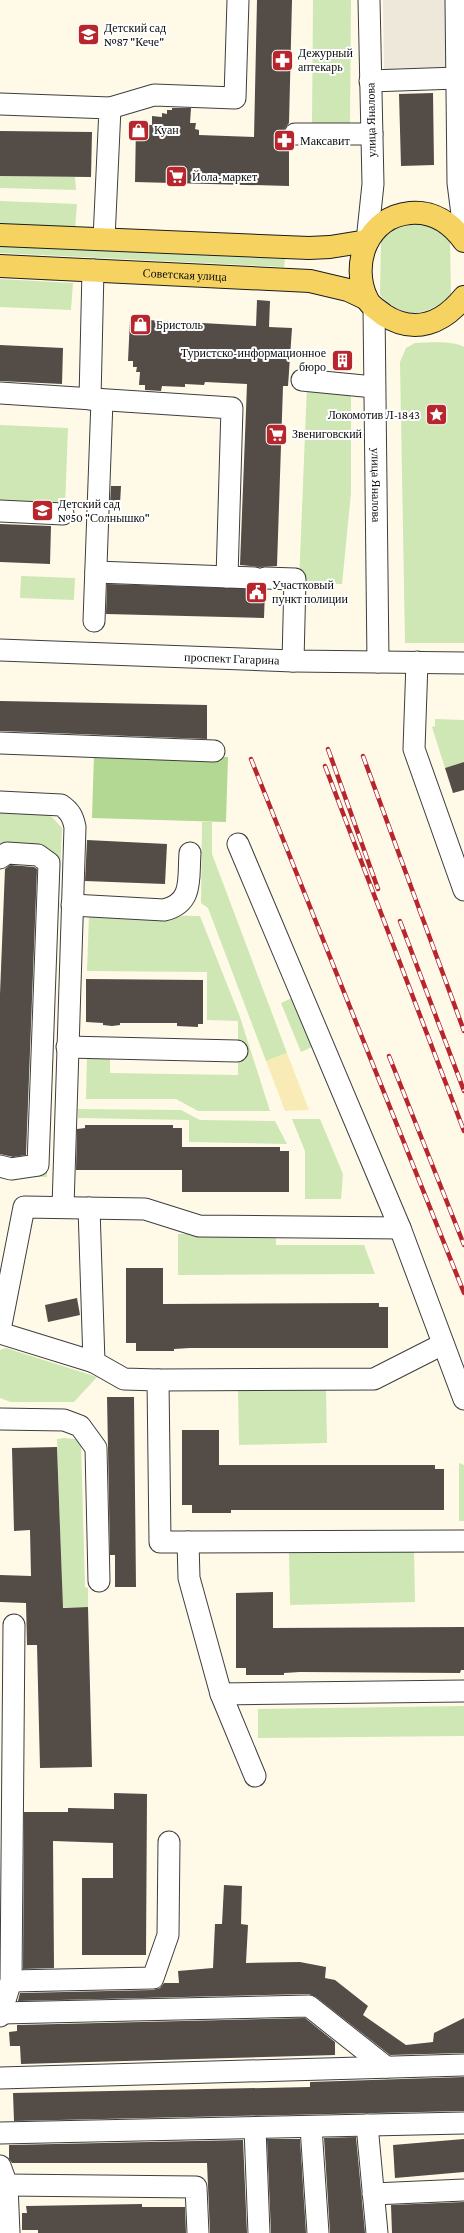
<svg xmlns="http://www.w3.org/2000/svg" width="464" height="2233" viewBox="0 0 464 2233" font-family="'Crimson Pro',serif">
<rect width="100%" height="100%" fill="#fffae8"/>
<g fill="#cee7b4">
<polygon points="313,0 351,0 350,126 312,125"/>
<polygon points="0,176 75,177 76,190 0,188"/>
<polygon points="0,201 77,204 75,229 0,226"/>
<path d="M417,224l15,3 18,13 1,55c-23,21 -48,26 -71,0l1,-55c11,-10 21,-15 36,-16z"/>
<polygon points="0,246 285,259 284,267 0,253"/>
<polygon points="0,279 73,283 71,310 0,307"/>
<path d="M415,343c15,0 35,-3 49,4v296h-59l-5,-281 6,-14z"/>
<polygon points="307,385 351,390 351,493 342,584 299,584"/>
<polygon points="0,425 68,428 65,508 0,505"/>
<polygon points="21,576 75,578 74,600 20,598"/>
<polygon points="435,719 464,720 464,762 445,768 432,727 435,726"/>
<polygon points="0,813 45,814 52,817 62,828 47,1177 0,1177 0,1171 29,1169 52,858 0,852"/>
<polygon points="202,822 212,822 212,854 287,1053 266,1061 208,908 201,903"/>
<polygon points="89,914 200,916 240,1017 270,1111 198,1111 176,1099 86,1099 87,1055 110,1055 110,1073 238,1075 238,1021 207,1020 207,972 87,971"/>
<polygon points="292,998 312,1047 301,1052 281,1003"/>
<polygon points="78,1109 181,1110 200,1120 275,1121 287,1144 189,1142 189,1120 78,1118"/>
<polygon points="292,1119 320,1119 343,1174 341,1199 305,1199 305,1151"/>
<polygon points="276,1233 276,1245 364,1245 375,1274 178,1275 178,1234"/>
<polygon points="6,1348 97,1377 74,1402 11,1402 0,1398 0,1350"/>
<polygon points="326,1389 327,1443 239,1445 238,1391"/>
<polygon points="64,1438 75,1439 81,1444 85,1587 88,1588 88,1607 26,1608 62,1585 57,1439"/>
<polygon points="459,1463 464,1465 464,1521 459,1521"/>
<polygon points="414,1548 415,1602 290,1605 289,1551"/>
<polygon points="464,1706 464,1736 258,1738 258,1709"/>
</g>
<polygon fill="#b2d893" points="94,753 228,757 226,822 92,818"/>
<polygon fill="#f9ebb6" points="287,1053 309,1110 285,1111 266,1061"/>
<polygon fill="#ede8da" points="383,0 445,0 447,68 384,69"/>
<g fill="#534c47">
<polygon points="257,0 292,0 289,123 285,128 283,134 284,140 289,144 289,186 135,182 136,124 152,125 152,116 162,117 162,113 167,114 167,110 172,110 172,108 191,108 190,123 196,123 195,129 199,130 199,135 254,137"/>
<polygon points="433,93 434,165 401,166 399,94"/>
<polygon points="0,131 92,132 91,177 0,176"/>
<polygon points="257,300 270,301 269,327 292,328 288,386 283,386 277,566 260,567 240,565 247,384 205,382 204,385 185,384 185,387 162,386 161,391 145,390 145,385 139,385 140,372 136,372 137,367 133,367 133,361 128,361 130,319 256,326"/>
<polygon points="0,345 63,348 62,384 0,381"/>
<polygon points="111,486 121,486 120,504 110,503"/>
<polygon points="0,524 51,526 50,564 0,562"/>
<polygon points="107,584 260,589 265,590 264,618 106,614"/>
<polygon points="0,701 207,705 207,739 0,731"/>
<polygon points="464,762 464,790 453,793 445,768"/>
<polygon points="87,840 167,844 165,884 85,881"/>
<polygon points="10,865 34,867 37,869 26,1155 13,1157 0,1154 0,994 5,869"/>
<polygon points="86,979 203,980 203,1024 198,1024 198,1027 177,1026 177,1023 120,1023 120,1025 112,1026 103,1025 103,1023 86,1022"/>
<polygon points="85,1125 173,1125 173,1128 182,1128 182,1147 280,1147 280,1151 289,1151 289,1192 182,1192 182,1170 76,1170 77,1129 85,1128"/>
<polygon points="126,1268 163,1268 163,1304 379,1303 379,1307 388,1307 388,1348 190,1348 174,1349 174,1351 136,1351 136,1343 126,1343"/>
<polygon points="77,1298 80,1315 48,1322 45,1305"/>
<polygon points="107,1397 134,1397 136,1587 115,1587 115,1555 110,1555"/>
<polygon points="182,1430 219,1430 219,1465 435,1465 435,1469 444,1469 444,1510 231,1510 231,1513 192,1513 192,1505 182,1505"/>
<polygon points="57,1447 63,1608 88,1607 92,1767 40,1768 37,1645 27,1645 26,1603 0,1602 0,1575 31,1576 30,1530 14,1531 12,1448"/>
<polygon points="273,1592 273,1628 464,1627 464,1670 461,1670 460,1673 300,1672 284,1673 284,1675 246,1675 246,1668 236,1668 236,1593"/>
<polygon points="114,1793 147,1794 146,1955 82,1955 82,1878 113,1878 113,1843 53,1841 54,1968 23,1969 24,1812 68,1812 68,1808 114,1809"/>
<polygon points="224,1885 242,1886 241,1924 248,1925 246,1963 300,1962 326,1967 325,1978 335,1980 368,2006 363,2015 406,2045 433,2042 434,2033 464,2018 464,2053 390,2055 316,1997 309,1994 18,2001 20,1993 153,1990 160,1988 164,1983 179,1983 178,1971 213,1968 215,1924 222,1924"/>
<polygon points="305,2018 335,2042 335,2055 21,2064 20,2046 10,2046 9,2032 17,2031 17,2025"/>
<polygon points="464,2077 464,2111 14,2121 13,2093 310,2087 310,2082"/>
<polygon points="356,2137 365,2233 330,2233 324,2138"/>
<polygon points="267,2139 300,2139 306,2233 271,2233"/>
<polygon points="464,2139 464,2172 395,2178 393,2145"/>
<polygon points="243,2140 247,2233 210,2233 207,2163 12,2163 9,2159 9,2145"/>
<polygon points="464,2202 464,2233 392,2233 391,2205"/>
<polygon points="142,2204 142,2207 185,2207 186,2233 38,2233 38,2230 22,2230 22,2213 27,2213 26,2206"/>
</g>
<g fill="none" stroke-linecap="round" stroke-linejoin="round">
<defs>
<g id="minor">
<polyline points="456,0 458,183 464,230"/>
<polyline points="370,81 457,78"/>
<polyline points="0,104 110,108 104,239"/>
<polyline points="110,108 154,95 235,98 238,0"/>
<polyline points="295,134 372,134"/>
<polyline points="367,241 373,184 369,0"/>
<path id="s1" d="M374,308l4,354"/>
<polyline points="302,380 374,387"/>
<polyline points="0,393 232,408 227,577"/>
<polyline points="90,399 93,270"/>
<polyline points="0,511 63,514"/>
<polyline points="96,572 255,578"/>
<polyline points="265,578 295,579 293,661"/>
<polyline points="94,621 102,400"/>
<path id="s2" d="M0,650l293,11 171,2"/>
<polyline points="417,662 414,749 464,890"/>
<polyline points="0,743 214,751"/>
<path d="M0,802l61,3c9,6 12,12 14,22l-12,380"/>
<polyline points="238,844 400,1228 464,1399"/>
<polyline points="0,858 7,853 38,855 49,863 38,1165 11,1169 0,1166"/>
<path d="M72,905l92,5c30,-7 24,-32 26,-57"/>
<polyline points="67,1047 237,1051"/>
<polyline points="89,1208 94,1362 124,1379 158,1380 160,1542 188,1542 189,1578 221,1694 464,1691"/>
<polyline points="0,1330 24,1207 145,1209 199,1226 400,1228"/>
<polyline points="0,1333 94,1362"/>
<polyline points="158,1380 374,1379 443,1344"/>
<polyline points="0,1419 64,1420 80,1426 96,1448 99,1581"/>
<polyline points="188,1542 464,1541"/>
<polyline points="221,1694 255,1776"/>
<polyline points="11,1981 153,1978 168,1935 169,1842"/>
<polyline points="1,2013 309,2006 386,2067"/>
<polyline points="0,2016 11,1981 14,1625"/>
<polyline points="0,2078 464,2065"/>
<polyline points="367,2125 377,2233"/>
<polyline points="311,2127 318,2233"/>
<polyline points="255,2128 259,2233"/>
<polyline points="0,2133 464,2123"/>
<polyline points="0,2166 7,2185 9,2233"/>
<polyline points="7,2185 196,2187 198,2233"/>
<polyline points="373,2194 464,2190"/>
</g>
<g id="major">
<polyline points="0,235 309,248 330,247 367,241"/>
<path d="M464,241c-13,-18 -31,-30 -54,-28 -42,4 -60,50 -43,86 3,7 11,11 17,16 31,20 59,8 80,-18"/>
<path id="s3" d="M0,266l310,15 38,9 19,9"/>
</g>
</defs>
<use href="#minor" stroke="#3e3e3e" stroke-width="23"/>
<use href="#major" stroke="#1c1c1c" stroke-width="24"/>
<use href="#minor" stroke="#fff" stroke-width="21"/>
<use href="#major" stroke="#f6d361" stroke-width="22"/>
<defs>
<g id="rail">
<polyline points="328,749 378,889"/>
<polyline points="363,756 464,1031"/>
<polyline points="251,759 464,1293"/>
<polyline points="325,766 464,1131"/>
<polyline points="400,921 464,1091"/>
<polyline points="389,1056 464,1245"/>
</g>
</defs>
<use href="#rail" stroke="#b7262c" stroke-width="4.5"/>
<use href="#rail" stroke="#fff" stroke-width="3" stroke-dasharray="9" stroke-linecap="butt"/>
</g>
<defs>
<symbol id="school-square" viewBox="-11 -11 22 22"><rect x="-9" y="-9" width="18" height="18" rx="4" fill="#b7262c" stroke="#fff"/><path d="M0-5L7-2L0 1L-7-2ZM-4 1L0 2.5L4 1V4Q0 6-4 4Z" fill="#fff"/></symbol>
<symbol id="pharmacy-square" viewBox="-11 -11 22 22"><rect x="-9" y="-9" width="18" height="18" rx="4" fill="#b7262c" stroke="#fff"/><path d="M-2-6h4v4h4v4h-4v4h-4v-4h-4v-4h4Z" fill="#fff"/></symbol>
<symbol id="shop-square" viewBox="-11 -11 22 22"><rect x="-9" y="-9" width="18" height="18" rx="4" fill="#b7262c" stroke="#fff"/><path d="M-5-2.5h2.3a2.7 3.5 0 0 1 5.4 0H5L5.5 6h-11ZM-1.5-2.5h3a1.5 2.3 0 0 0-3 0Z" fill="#fff"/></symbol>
<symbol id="supermarket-square" viewBox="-11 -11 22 22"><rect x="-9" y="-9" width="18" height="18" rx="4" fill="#b7262c" stroke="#fff"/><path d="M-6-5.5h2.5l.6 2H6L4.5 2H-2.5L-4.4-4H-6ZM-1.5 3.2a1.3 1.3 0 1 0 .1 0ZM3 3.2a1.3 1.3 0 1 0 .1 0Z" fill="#fff"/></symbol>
<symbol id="building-square" viewBox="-11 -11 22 22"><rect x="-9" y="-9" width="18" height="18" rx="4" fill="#b7262c" stroke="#fff"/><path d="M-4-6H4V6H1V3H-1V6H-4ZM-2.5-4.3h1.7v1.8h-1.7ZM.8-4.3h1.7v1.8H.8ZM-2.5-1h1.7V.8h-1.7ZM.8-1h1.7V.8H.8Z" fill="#fff"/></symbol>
<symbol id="sight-square" viewBox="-11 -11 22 22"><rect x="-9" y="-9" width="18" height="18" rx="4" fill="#b7262c" stroke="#fff"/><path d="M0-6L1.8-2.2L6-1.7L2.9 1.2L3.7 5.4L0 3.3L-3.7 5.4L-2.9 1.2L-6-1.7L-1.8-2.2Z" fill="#fff"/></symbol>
<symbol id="civic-square" viewBox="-11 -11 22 22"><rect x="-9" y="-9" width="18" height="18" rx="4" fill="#b7262c" stroke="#fff"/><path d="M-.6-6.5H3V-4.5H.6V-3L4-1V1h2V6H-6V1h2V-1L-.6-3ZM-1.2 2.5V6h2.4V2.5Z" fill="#fff"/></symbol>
</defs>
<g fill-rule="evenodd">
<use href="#school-square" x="76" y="22" width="25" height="25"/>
<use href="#pharmacy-square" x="270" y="48" width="25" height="25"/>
<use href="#shop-square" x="126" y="118" width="25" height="25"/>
<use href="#pharmacy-square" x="272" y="128" width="25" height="25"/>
<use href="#supermarket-square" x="164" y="164" width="25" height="25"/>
<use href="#shop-square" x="128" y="312" width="25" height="25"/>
<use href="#building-square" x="330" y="348" width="25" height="25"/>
<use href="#sight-square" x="424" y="402" width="25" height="25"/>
<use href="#supermarket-square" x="264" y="422" width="25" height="25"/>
<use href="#school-square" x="30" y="498" width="25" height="25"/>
<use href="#civic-square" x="244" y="580" width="25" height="25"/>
</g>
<g text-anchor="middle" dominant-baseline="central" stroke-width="4" stroke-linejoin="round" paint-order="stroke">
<g font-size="12" fill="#0b0b0b" stroke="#fff" text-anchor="start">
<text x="104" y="28">Детский сад<tspan x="104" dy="14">№87 "Кече"</tspan></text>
<text x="298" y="53">Дежурный<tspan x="298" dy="14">аптекарь</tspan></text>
<text x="154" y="130">Куан</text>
<text x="300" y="141">Максавит</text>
<text x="192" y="177">Йола-маркет</text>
<text x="156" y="325">Бристоль</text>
<text x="326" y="353" text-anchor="end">Туристско-информационное<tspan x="326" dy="14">бюро</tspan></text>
<text x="420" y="415" text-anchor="end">Локомотив Л-1843</text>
<text x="292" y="434">Звениговский</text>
<text x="58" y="504">Детский сад<tspan x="58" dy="14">№50 "Солнышко"</tspan></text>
<text x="272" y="585">Участковый<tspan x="272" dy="14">пункт полиции</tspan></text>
</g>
<g font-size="12" fill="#0b0b0b" stroke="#fff">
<text transform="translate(371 120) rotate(-91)">улица Яналова</text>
<text stroke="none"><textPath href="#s3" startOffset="185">Советская улица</textPath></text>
<text stroke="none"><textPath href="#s1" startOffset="177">улица Яналова</textPath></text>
<text stroke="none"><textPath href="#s2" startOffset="232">проспект Гагарина</textPath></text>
</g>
</g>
</svg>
